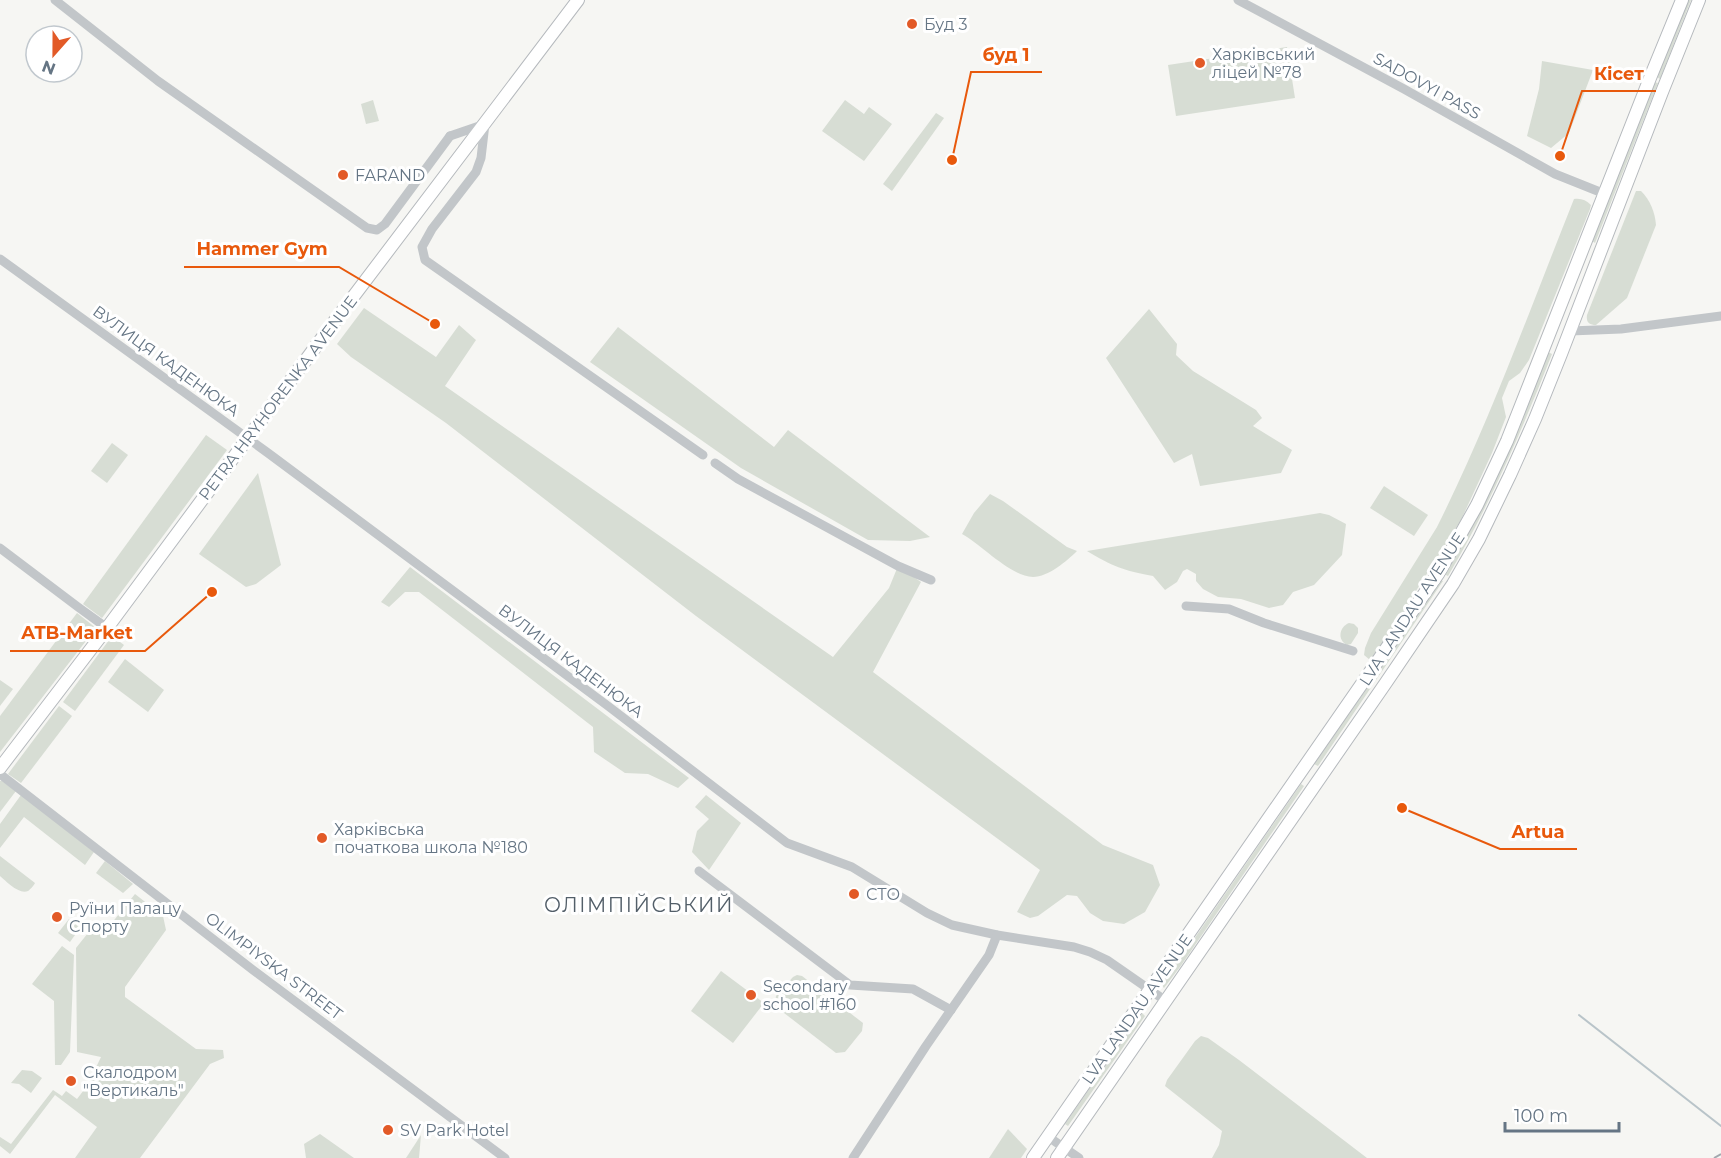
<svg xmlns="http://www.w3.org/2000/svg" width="1721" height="1158" viewBox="0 0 1721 1158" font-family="Montserrat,sans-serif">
<rect width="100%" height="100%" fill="#f6f6f3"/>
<g fill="#d7ddd4">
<polygon points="1687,0 1691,0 1660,79 1657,77"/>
<polygon points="1287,47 1295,98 1176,116 1168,65"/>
<polygon points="1542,61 1593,70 1569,133 1551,148 1527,136 1539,89"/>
<polygon points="1654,82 1658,83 1595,243 1592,241"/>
<polygon points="373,100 379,121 366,124 361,104"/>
<polygon points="845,100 864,114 869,107 892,124 864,161 822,131"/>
<polygon points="936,113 944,118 892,191 883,184"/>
<path d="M1636,191h5c9,9 14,21 15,34l-29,73 -31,27c-7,0 -10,-3 -9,-10z"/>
<path d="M1574,199c7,-1 12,1 17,6l-1,4 -61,151 -9,13 -11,8 -7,17 4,19 -14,36 -31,67 -85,134 -6,6 -6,-5 1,-7 6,-15 66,-106c53,-106 93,-218 137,-328z"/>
<polygon points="364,308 436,357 459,325 476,340 445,386 833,657 889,588 898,566 921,582 873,672 1103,845 1153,865 1160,885 1145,912 1124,924 1103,921 1090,913 1077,896 1067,895 1038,916 1030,918 1017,912 1040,870 696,616 446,423 351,357 337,344"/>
<polygon points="1149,309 1177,344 1176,355 1193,371 1256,410 1262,418 1253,426 1292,450 1281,473 1200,486 1192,454 1174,463 1106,358"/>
<polygon points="618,327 774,447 788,430 930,537 910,541 868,540 741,468 590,362"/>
<path d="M1548,352l4,2c-30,76 -62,151 -104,222l-4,-2 65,-126z"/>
<polygon points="206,435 227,450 102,618 83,604"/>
<polygon points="112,443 128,455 107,483 91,471"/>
<polygon points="258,473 281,565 256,584 246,587 199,554"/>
<polygon points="1384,486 1428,515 1414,536 1370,508"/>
<path d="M990,494l13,7 64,46 10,4c-10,10 -29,26 -44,26 -23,-1 -51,-32 -71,-43l12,-21z"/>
<path d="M1320,513l9,2 17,9 -4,31 -28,30 -21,7 -10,13 -14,3 -28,-9 -23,-2 -15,-8 -7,-8v-7l-9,-5 -4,2 -6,11 -12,8 -12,-14c-29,-5 -41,-10 -66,-25z"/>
<polygon points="410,567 689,778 678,788 648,774 625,773 594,752 593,727 419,592 405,592 389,607 381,602"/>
<polygon points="1440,580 1443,581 1318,766 1314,764 1370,684"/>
<polygon points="77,613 96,628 0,752 0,716"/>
<path d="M1349,623l5,1 4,4v5l-7,11 -4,1c-10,-5 -8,-18 2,-22z"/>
<polygon points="112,636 124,645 75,711 63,702"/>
<polygon points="125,659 164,690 148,712 108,682"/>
<polygon points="0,680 13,689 0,706"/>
<polygon points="59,706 72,716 21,783 8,774"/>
<polygon points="0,781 2,781 16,791 0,812"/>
<polygon points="1301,784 1304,786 1180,967 1164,988 1162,986 1163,984"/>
<polygon points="21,795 94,852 85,865 24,817 0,848 0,824"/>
<polygon points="706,795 741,823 709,870 692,852 697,831 709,819 695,807"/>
<path d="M0,856l35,27c-1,2 -5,7 -7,8 -9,4 -22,-10 -28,-15z"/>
<polygon points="105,861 133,884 123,893 96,873"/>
<polygon points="135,894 163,916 166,930 125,987 125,997 196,1049 223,1050 224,1058 210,1064 140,1158 75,1158 97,1127 55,1095 10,1154 0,1146 0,1137 11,1144 53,1090 62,1096 66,1091 77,1099 87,1086 101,1057 77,1052 76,948 88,933 103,934"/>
<polygon points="69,919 80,928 70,942 58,933"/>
<polygon points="62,946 74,955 70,1052 61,1065 55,1065 54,1001 32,984"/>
<polygon points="721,971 764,1003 733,1043 691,1011"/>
<polygon points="797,975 802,976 863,1023 862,1031 845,1052 836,1053 775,1006 776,996 793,977"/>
<polygon points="1142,1013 1145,1016 1068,1126 1065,1124"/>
<polygon points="1201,1036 1208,1038 1239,1060 1367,1158 1212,1158 1219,1145 1222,1131 1165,1086 1167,1080 1195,1041"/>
<polygon points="22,1070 32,1071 42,1078 31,1093 19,1084 11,1083"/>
<polygon points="1008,1129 1027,1149 1021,1158 989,1158"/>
<polygon points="320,1134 354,1158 306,1158 304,1144"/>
<polygon points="421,1135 419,1158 406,1158"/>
</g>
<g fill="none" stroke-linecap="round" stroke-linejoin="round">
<polyline stroke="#b9c4c9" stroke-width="2" points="1579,1015 1721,1126"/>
<defs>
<g id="major">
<polyline points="0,768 107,628 328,330 578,0"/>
<polyline points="1033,1158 1438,574 1477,505 1507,441 1650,78 1682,0"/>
<polyline points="1057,1158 1385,684 1453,584 1479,539 1510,475 1535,419 1561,354 1662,92 1699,0"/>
</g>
</defs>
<use href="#major" stroke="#b5b9bd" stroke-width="14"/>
<g stroke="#c2c6c9" stroke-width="9">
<polyline points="55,0 158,81 367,228 377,230 385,224 450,136"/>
<polyline points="1238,0 1404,89 1555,174 1605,194"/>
<polyline points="450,136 485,124 481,158 476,172 432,229 422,247 425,260 703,455"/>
<polyline points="0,259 268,453 608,706 787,843 852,867 927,913 952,925 997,935 1074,947 1090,952 1107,960 1166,1001"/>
<polyline points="1570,331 1621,329 1721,316"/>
<polyline points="715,463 738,479 898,566 931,580"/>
<polyline points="0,548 78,607 107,628"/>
<polyline points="1186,606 1229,609 1264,623 1353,651"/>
<polyline points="0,774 253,970 505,1158"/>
<polyline points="699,871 850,985 913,989 951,1010"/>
<polyline points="1047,1136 1079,1158"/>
<polyline points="853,1158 926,1046 989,955 997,935"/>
</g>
<use href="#major" stroke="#fff" stroke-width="12"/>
<polyline stroke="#a2a8ae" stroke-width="2" stroke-dasharray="9 4.5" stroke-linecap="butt" points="1714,1158 1721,1154"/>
</g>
<g fill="#e25a27" stroke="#fff" stroke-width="2">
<circle cx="912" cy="24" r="6"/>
<circle cx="1200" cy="63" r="6"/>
<circle cx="343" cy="175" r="6"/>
<circle cx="322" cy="838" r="6"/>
<circle cx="854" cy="894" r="6"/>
<circle cx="57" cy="917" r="6"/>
<circle cx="751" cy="995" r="6"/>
<circle cx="71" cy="1081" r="6"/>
<circle cx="388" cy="1130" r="6"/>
</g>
<g text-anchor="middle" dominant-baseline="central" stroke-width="6" stroke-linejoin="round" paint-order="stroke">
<g font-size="16" fill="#657584" stroke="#fff" text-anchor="start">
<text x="924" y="24">Буд 3</text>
<text x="1212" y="54">Харківський<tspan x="1212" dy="18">ліцей №78</tspan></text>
<text x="355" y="175">FARAND</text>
<text x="334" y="829">Харківська<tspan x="334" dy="18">початкова школа №180</tspan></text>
<text x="866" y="894">СТО</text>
<text x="69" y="908">Руїни Палацу<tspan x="69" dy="18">Спорту</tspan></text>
<text x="763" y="986">Secondary<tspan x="763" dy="18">school #160</tspan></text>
<text x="83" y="1072">Скалодром<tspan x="83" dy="18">"Вертикаль"</tspan></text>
<text x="400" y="1130">SV Park Hotel</text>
</g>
<g font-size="16" fill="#657584" stroke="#fff">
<text transform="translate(1427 86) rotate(29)">SADOVYI PASS</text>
<text transform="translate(166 361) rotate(36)">ВУЛИЦЯ КАДЕНЮКА</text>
<text transform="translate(278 398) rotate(-53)">PETRA HRYHORENKA АVENUE</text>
<text transform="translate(1412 609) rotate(-57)">LVA LANDAU AVENUE</text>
<text transform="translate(571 661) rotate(37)">ВУЛИЦЯ КАДЕНЮКА</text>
<text transform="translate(274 966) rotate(37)">OLIMPIYSKA STREET</text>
<text transform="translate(1137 1009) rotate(-55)">LVA LANDAU AVENUE</text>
</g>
<g font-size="20" letter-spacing="1.5" fill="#535f69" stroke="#fff">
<text x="639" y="905">ОЛІМПІЙСЬКИЙ</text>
</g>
</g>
<path fill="none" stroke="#e8590c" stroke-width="2" d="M952 160L971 72H1042M1560 156L1582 91H1656M435 324L339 267H184M212 592L145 651H10M1402 808L1500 849H1577"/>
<g fill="#e8590c" stroke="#fff" stroke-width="2">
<circle cx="952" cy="160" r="6"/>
<circle cx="1560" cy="156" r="6"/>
<circle cx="435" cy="324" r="6"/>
<circle cx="212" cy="592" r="6"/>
<circle cx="1402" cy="808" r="6"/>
</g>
<g font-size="18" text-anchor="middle" font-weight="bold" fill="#e8590c" stroke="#fff" stroke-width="6" stroke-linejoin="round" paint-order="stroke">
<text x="1006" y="61">буд 1</text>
<text x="1619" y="80">Кісет</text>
<text x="262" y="255">Hammer Gym</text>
<text x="77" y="639">ATB-Market</text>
<text x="1538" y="838">Artua</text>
</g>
<g transform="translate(54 54) rotate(201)"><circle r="28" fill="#ffffff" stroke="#c1c8ce" stroke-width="1.5"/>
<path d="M0-4.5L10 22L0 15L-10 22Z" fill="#e25a27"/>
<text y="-9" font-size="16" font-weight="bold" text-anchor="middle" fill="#657584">N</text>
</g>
<path d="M1505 1122v9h114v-9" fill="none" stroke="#657584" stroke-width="3"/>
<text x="1514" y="1122" font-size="18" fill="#657584" stroke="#ffffff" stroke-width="4.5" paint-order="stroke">100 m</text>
</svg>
